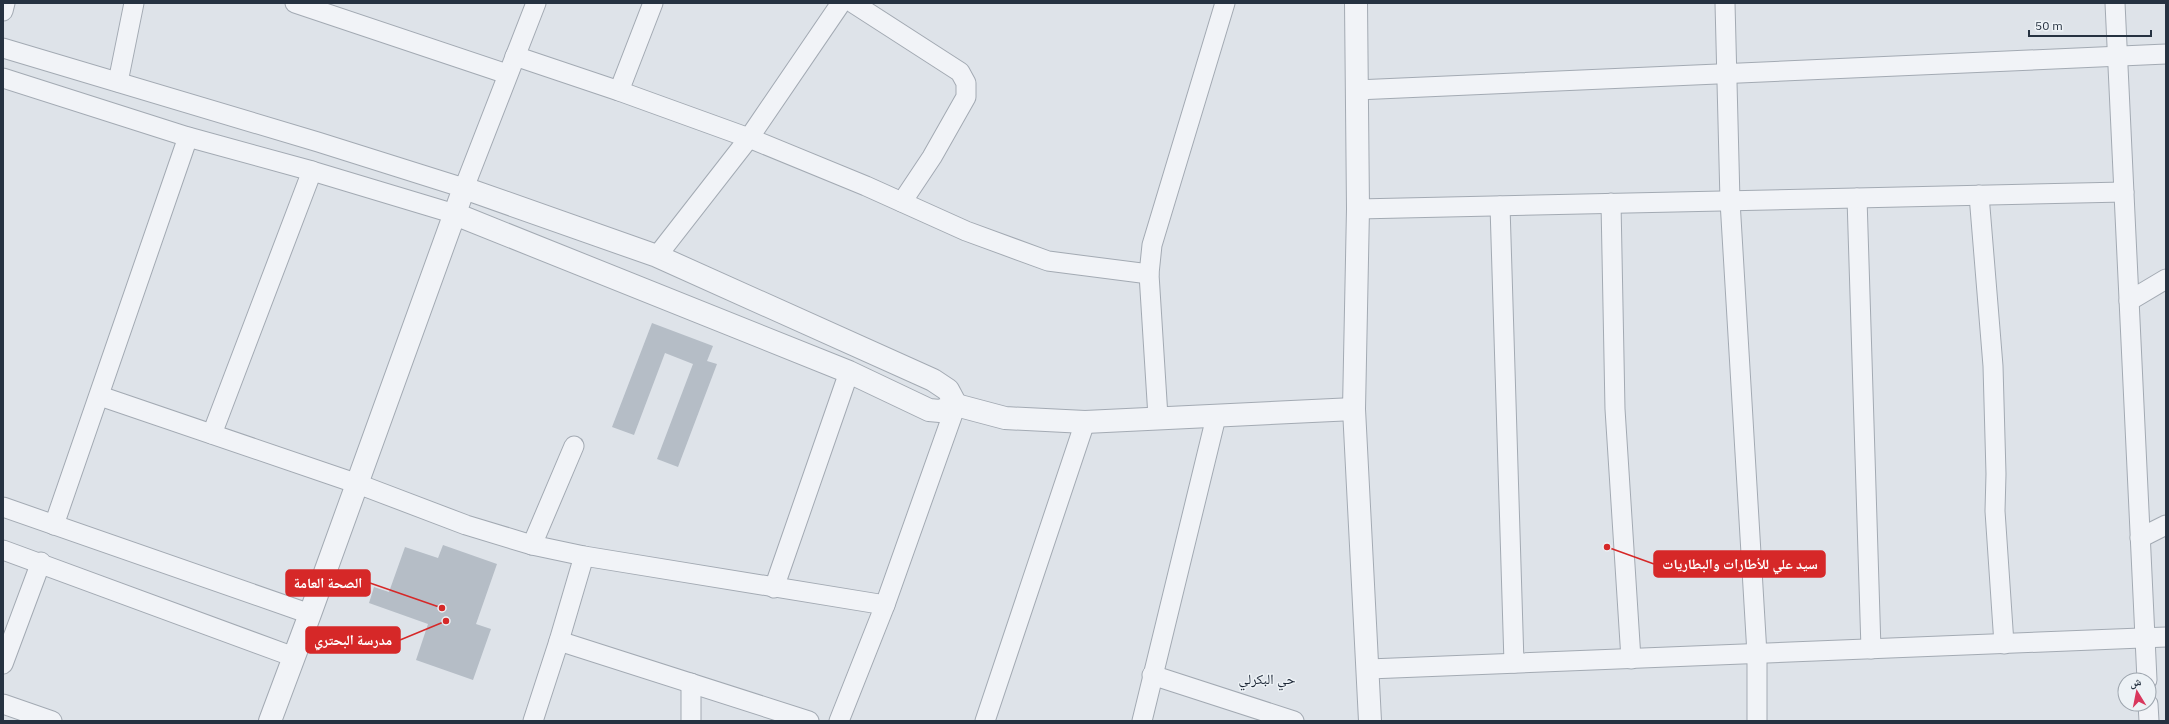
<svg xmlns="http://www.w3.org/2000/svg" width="2169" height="724" viewBox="0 0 2169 724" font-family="'IBM Plex Sans','Noto Naskh Arabic',sans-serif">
<rect width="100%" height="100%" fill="#dee3e9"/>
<g fill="#b5bdc6">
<polygon points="652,323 713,346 707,361 717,364 678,467 657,459 693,364 665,353 634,435 612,427"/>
<polygon points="443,545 497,564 476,624 491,629 473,680 416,660 428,624 369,603 374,587 389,592 405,547 438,558"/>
</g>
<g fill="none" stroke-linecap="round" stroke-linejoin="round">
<defs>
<g id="minor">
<polyline points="295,3 507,74"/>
<polyline points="853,3 960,72 966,83 966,97 932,157 902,202"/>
<polyline points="1725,3 1730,201 1757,654 1757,721"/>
<polyline points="2115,3 2147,680"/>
<polyline points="3,11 5,3"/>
<polyline points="3,48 318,142 464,188 536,3"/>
<polyline points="515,56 619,91 749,138 866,186 966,231 1048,261 1149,274"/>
<polyline points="3,78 188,137 312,171 455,214"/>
<polyline points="118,82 134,3"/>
<polyline points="1356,90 2166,54"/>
<polyline points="619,91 653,3"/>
<polyline points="1979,195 1993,366 1996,474 1995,511 2004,644"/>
<polyline points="1857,198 1871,649"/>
<polyline points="1611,203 1615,409 1631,659"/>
<polyline points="1500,206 1514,663"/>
<polyline points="1358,209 2124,192"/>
<polyline points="657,256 749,138 841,3"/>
<polyline points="2129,301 2166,279"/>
<polyline points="100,396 358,484 466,525 532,545 584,556 885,605"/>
<polyline points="1158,417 1149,274 1152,245 1225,3"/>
<polyline points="212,434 312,171"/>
<polyline points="3,507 310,614"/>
<polyline points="54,525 188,137"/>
<polyline points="2140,538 2166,525"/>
<polyline points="532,545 574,446"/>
<polyline points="3,550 294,657"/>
<polyline points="774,588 849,372"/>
<polyline points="559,641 809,721"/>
<polyline points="3,664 41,562"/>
<polyline points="1369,669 2166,637"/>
<polyline points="1152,675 1294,721"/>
<polyline points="691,683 691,721"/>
<polyline points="3,704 52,721"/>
<polyline points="2148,704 2149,721"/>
<polyline points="533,721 559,641 584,556"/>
<polyline points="839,721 885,605 956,405"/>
<polyline points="985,721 1085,422"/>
<polyline points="1142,721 1216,417"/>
</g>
<g id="tertiary">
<polyline points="1356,3 1358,209 1354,409 1370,721"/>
<polyline points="455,214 849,372 929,410 940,411 956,405 1005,418 1085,422 1354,409"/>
<polyline points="270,721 310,614 464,188 657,256 933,380 948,390 956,405"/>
</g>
</defs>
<use href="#minor" stroke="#a3aab3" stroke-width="21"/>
<use href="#tertiary" stroke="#a3aab3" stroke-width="24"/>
<use href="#minor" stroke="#f1f3f7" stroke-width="19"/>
<use href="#tertiary" stroke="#f1f3f7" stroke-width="22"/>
</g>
<g text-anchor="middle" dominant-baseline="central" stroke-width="3" stroke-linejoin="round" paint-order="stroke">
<g font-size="14" fill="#182332" stroke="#edf2f6">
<text x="1267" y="679">حي البكرلي</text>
</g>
</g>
<path fill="none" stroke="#d62828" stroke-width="1.5" d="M1607 547L1654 564M442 608L370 583M446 621L400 640"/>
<g fill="#d62828" stroke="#edf2f6" stroke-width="1.5">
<circle cx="1607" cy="547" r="4"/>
<circle cx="442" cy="608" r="4"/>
<circle cx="446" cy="621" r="4"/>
</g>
<g fill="#d62828" stroke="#d62828" stroke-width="1.5">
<rect x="1654" y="551" width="171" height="26" rx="4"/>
<rect x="286" y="570" width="84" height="26" rx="4"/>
<rect x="306" y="627" width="94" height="26" rx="4"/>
</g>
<g font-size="14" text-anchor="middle" font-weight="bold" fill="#fff">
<text x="1740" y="569">سيد علي للأطارات والبطاريات</text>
<text x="328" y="588">الصحة العامة</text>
<text x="353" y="645">مدرسة البحتري</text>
</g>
<rect width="2169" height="724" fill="none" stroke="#263241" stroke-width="8"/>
<g transform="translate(2137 692) rotate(350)"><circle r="19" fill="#edf2f6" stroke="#9da5ae"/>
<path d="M0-3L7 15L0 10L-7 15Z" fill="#d9375d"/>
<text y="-6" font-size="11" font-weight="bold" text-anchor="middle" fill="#263241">ش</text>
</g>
<path d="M2029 30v6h122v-6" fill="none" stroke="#263241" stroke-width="2"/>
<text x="2035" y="30" font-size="12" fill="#263241" stroke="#edf2f6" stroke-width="3" paint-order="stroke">50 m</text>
</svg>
